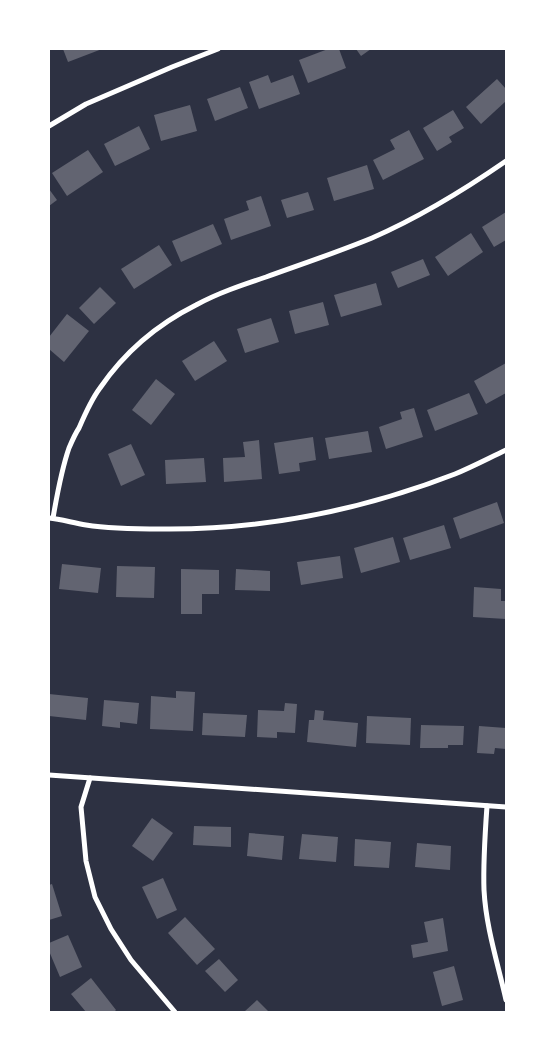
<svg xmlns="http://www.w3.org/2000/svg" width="555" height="1061" viewBox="0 0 555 1061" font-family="'Archivo Narrow',sans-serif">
<rect width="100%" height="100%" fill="#2d3142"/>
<g fill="#626471">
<polygon points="63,49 102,49 68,62"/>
<polygon points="328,49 339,49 346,68 308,83 299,60"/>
<polygon points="356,49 371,49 361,56"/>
<polygon points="268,75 271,83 293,75 300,94 259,109 249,82"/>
<polygon points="497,79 506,89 506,101 481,124 466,107"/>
<polygon points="240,87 248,108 215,121 207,99"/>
<polygon points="190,105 197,131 161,141 154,115"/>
<polygon points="453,110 464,128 449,137 452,142 437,151 423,128"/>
<polygon points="139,126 150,149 115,166 104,144"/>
<polygon points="409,130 424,159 383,180 373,160 395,149 390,140"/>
<polygon points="88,150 103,172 67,196 52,173"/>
<polygon points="367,165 374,189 334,201 327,178"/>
<polygon points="49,189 57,200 49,206"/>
<polygon points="308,192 314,210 287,218 281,200"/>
<polygon points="261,196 271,226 231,240 224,219 249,210 246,201"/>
<polygon points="506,212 506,240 494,247 482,227"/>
<polygon points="213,224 222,244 181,262 172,241"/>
<polygon points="471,233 483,252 448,276 435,257"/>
<polygon points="159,245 172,265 134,289 121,269"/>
<polygon points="423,259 430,275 398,288 391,272"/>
<polygon points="376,283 382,305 341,317 334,295"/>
<polygon points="100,287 116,303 94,324 79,308"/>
<polygon points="323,302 329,325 295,334 289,311"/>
<polygon points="67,314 89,331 64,362 49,349 49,337"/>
<polygon points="271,318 279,342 245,353 237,329"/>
<polygon points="214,341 227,361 195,381 182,361"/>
<polygon points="506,363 506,393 486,404 474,381"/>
<polygon points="156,379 175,394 151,425 132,410"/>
<polygon points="469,393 478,414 435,431 427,410"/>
<polygon points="414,408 423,437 386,449 379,427 402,419 400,412"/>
<polygon points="368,431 372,452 329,459 325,438"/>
<polygon points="313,437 316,460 299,463 300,471 279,474 274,443"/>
<polygon points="259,440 262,479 224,482 223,458 245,457 243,442"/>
<polygon points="131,444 145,475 121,486 108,454"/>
<polygon points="204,458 206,482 166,484 165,460"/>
<polygon points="497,502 504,523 460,539 453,518"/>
<polygon points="444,525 451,548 410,560 403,538"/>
<polygon points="393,537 400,562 361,573 354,548"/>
<polygon points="340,556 343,578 301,585 297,562"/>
<polygon points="62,564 101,568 98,593 59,589"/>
<polygon points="117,566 155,567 154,598 116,597"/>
<polygon points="181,569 219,570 219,594 202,594 202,614 181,614"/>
<polygon points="236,569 270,571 270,591 235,590"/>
<polygon points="474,587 501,589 501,601 506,601 506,619 473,617"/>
<polygon points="176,691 195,692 193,731 150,729 151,696 176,698"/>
<polygon points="49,694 88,698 86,720 49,716"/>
<polygon points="104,700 139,703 137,724 120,722 120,728 102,726"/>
<polygon points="285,703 297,704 295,733 277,732 277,738 257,737 258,710 284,711"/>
<polygon points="315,710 324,711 323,720 358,723 356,747 307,742 309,720 314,720"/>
<polygon points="203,713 247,715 245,737 202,735"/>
<polygon points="367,716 411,718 410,745 366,743"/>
<polygon points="421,725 464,726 463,745 448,745 448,748 420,748"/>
<polygon points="479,726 506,728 506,749 495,748 494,754 477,753"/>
<polygon points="152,818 173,833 153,861 132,846"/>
<polygon points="194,826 231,827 231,847 193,845"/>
<polygon points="249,833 284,836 282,860 247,856"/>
<polygon points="302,834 338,837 336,862 299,859"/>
<polygon points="355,839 391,842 389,868 354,866"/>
<polygon points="417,843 451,846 450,870 415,867"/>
<polygon points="163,878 177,910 157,919 142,887"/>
<polygon points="52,884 62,916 49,920 49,885"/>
<polygon points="185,917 215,949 197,965 168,933"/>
<polygon points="443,918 448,951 413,958 411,945 428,942 424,922"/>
<polygon points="68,935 82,967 60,977 49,951 49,943"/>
<polygon points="219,959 238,980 225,992 205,971"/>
<polygon points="454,966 463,1000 442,1006 433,972"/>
<polygon points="91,978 116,1010 114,1012 86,1012 71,994"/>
<polygon points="257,1000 269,1012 244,1012"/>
</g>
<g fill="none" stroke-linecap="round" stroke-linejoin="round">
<g stroke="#fff" stroke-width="5">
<polyline points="49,126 86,104 172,67 218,49"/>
<path d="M49,518c12,1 24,5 37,7 25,4 51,4 76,4 99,1 200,-19 293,-55 17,-7 34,-16 51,-24"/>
<path d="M53,518c4,-23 8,-47 16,-70 3,-7 6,-14 10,-20 6,-14 12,-28 21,-40 24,-35 58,-64 96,-83 22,-12 46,-20 70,-28 36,-13 72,-25 106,-39 48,-21 92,-48 134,-77"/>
<polyline points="49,775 506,807"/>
<polyline points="90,778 81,807 86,861 95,897 111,929 131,960 175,1012"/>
<path d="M487,806c-2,28 -4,56 -3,84 2,38 14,74 22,110"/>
</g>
</g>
<rect width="555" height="1061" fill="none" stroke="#ffffff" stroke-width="100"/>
</svg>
